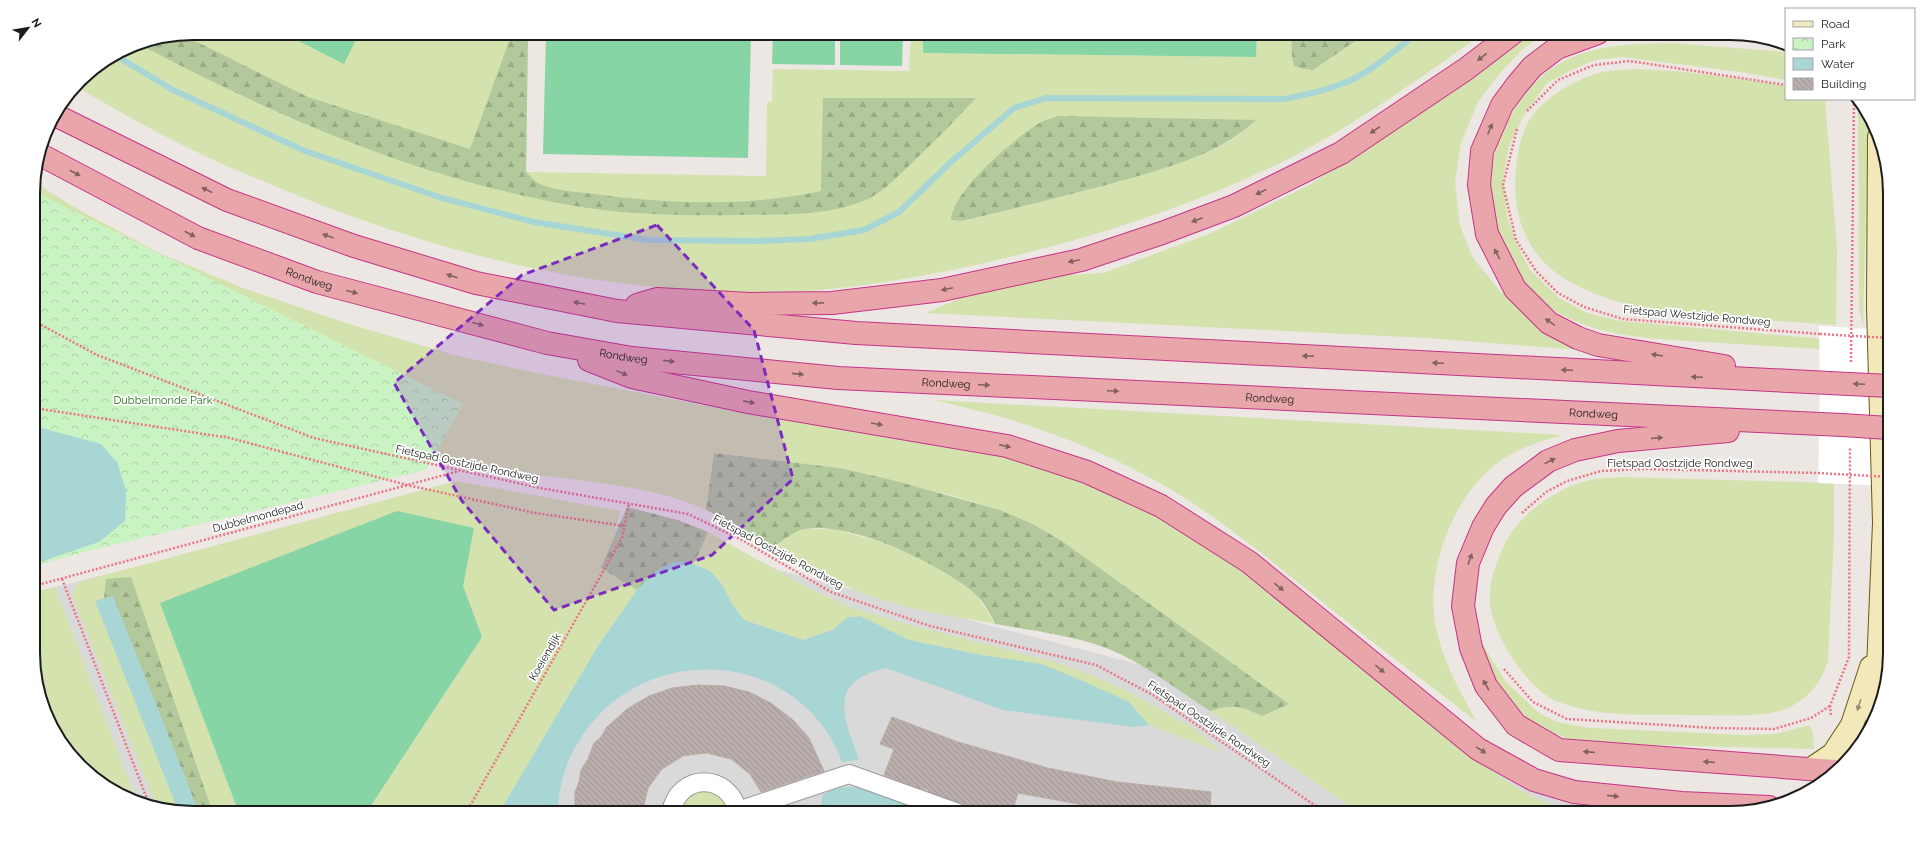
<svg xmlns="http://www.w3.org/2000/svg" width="1923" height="846" viewBox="0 0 1923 846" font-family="Raleway,sans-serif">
<defs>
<pattern id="forest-firs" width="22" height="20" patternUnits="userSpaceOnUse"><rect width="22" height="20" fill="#b3c89b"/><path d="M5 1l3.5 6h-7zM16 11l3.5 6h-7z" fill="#99ab85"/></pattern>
<pattern id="park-crowns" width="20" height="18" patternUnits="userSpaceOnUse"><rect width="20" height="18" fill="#caf3c3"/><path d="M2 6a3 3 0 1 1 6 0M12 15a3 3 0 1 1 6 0" fill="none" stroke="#add0a7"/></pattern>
<pattern id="building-back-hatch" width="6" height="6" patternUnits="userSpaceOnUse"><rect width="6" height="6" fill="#b9aeac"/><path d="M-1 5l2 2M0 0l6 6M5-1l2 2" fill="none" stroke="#9e9593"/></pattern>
</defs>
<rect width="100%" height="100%" fill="#ece7e2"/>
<polygon fill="#dad9d9" points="465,488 1706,813 193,813 132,801 96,780 66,751 45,714 34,674 34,592"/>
<g fill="#d4e2ad" fill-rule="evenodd">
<path d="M193,33h90l61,30 15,-30h169l-2,139 240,4 1,-74h5l1,-33 136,2 2,-38h12v20l333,4 1,-24h34l1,24 12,12 9,1 54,-37h117c-66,46 -131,94 -204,130 -95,46 -197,78 -300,101 -76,17 -153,29 -232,30 -42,0 -86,-6 -128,-11 -122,-16 -241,-52 -355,-101 -21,-9 -42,-17 -62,-27 -43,-20 -85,-44 -126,-68l10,-14 45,-28zM1256,120c-30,34 -103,52 -146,64 -49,13 -98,25 -147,37l-12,-1z"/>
<polygon points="1529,33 1546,33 1523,49 1499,74 1478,102 1461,143 1455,182 1460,226 1473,258 1501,292 1534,321 1580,350 1427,338 926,313 968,295 1067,275 1103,273 1209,234 1309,185 1407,122"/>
<path d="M1672,43l114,9v28l-45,-8 -119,-15 -28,3 -22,10 -26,14 -22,31 -15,31 -6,33 5,41 11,29 11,21 29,28 28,15 34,8 201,18 -2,10c-39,-2 -77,-5 -116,-7 -47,-3 -97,-4 -140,-26 -41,-21 -71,-74 -74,-120 0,-6 1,-13 2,-20 0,-7 0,-14 2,-20 8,-31 29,-66 54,-85 37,-27 81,-27 124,-28z"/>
<path d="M1634,69c51,1 101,9 152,17v13h39l12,150 -1,76c-34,-2 -69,-5 -103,-7 -58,-4 -115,-8 -166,-38 -44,-25 -57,-72 -50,-120 2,-15 6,-32 16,-45 15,-20 46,-38 71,-43 10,-2 20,-2 30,-3z"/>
<polygon points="1858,99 1868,115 1863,327 1859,308"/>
<path d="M34,182l38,24 89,48 82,34 103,35 108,32 78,17 196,38 156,22 108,19 94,29 91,44 58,40 213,174 69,50 20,11 22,8 28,6h-227l-150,-102c24,-7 30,-5 52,5l27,-12 -227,-163 -31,-18 -31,-13 -46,-14 -114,-28 -126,-15 -8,57c-46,-22 -119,-29 -170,-35 -37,-5 -73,-12 -109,-19l-393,-206z"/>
<path d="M934,400l629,35c-19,5 -39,11 -57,22 -50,31 -80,108 -71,165 6,36 24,68 42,100 -52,-41 -106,-80 -157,-122 -51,-41 -99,-81 -155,-114 -50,-29 -104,-51 -160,-68 -23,-7 -48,-12 -71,-18z"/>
<path d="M1623,477l211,6v51l-6,127c-7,21 -16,33 -36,45 -22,13 -75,9 -102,9 -37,-1 -77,2 -112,-7 -8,-2 -17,-5 -24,-8 -29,-15 -64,-68 -64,-100 -1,-19 6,-37 14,-54 15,-33 55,-60 90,-67 10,-1 19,-1 29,-2z"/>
<polygon points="456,481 621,511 614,533 615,535 601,567 637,590 598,646 499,813 366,813 482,637 463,586 474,528 160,603 239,813 199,813 113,597 95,601 178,810 156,806 72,594 79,582"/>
<path d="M805,529h29l43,12 45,17 31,20 23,17 20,29c-43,-8 -88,-14 -129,-29 -32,-13 -62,-31 -93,-48l20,-15z"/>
<polygon points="708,532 814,591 853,608 899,622 1055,662 1091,675 1131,693 1194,729 1223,753 1149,725 1129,702 1041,664 981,655 909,640 860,616 847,618 832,630 803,640 744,620 732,604 721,583 710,571 694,563"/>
<polygon points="55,587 137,802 132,801 96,780 66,751 45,714 34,674 34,592"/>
<polygon points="1478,637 1506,682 1539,713 1557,722 1590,728 1746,735 1776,734 1809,725 1813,732 1814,749 1617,744 1572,740 1545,731 1523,717 1498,687"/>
<path d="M706,791c14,3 18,9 23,22h-49c5,-16 10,-19 26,-22z"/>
</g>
<g fill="url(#forest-firs)">
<path d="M512,33h16l-2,139c4,4 9,10 14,12 16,7 37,8 54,10 74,10 154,13 227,-3l2,-93h153c-20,21 -40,42 -61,62 -14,13 -28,29 -45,38 -41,19 -88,16 -131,17 -54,1 -110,0 -164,-9 -155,-27 -298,-89 -436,-162l44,-9 125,62 162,52z"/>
<polygon points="1291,33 1367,33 1313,70 1304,69 1294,66 1292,57"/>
<path d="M1058,116l198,4c-37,36 -97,50 -146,64 -49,13 -98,25 -148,37l-11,-1c1,-29 63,-81 87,-96 5,-4 13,-5 20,-8z"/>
<path d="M714,453l126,15 56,13 104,29 31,13 31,18 227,163 -27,12c-22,-10 -28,-12 -52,-5 -34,-22 -66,-48 -104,-63 -34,-13 -74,-17 -110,-24 -6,-10 -12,-22 -21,-30 -34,-30 -124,-73 -170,-65 -12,2 -21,11 -31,18l-45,-26 -23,-11z"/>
<polygon points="627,507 678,520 708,532 694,563 686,561 637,590 601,568"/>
<polygon points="131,577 213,813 199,813 113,597 104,598 106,579"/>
</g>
<polygon fill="url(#park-crowns)" points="33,191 463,404 426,470 88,551 34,566"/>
<g fill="#87d4a4">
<polygon points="283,33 359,33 344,64"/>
<polygon points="546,33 751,33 748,158 543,154"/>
<polygon points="773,33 835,33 835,65 772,64"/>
<polygon points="840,33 903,33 902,66 840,65"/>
<polygon points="923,33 1257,33 1256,57 923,53"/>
<polygon points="397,511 474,528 463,586 482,637 366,813 239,813 160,603"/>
</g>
<g fill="#a7d6d5">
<polygon points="34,426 101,444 117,462 126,491 125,521 99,542 34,564"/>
<path d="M686,561l24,10 11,12 11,21 12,16 59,20 29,-10 15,-12 13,-2 49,24 72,15 60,9 42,17 46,21 20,23 -15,2 -131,-17 -117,-42c-60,14 -42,50 -27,92l-17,2c-43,-116 -204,-124 -265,-18 -12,20 -19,45 -19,69h-59l99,-167 39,-56 18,-19 17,-9z"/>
<polygon points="113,596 199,813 178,810 95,601"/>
<polygon points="844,787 858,787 936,813 820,813 823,794 832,790"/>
</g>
<polygon fill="#fff" points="1819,326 1889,330 1890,486 1818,483 1820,382"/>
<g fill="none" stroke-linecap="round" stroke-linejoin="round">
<path stroke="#a7d6d5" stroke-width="6" d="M115,55l58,35 132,61 137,47 92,24 114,18 110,1 51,-2 55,-9 35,-18 53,-51 62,-53 32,-10 238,1c22,-4 44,-9 65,-18 25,-11 47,-32 68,-48"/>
</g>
<g fill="url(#building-back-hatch)" stroke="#bcaba6">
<polygon points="698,685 724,686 749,692 771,703 793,720 809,738 824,771 761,792 750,774 731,759 707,753 697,754 683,756 662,769 648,788 642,813 575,813 575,792 579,782 581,770 588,759 594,743 601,737 607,727 627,709 649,696 672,688"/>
<polygon points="892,717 958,742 1048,768 1117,782 1211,792 1210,813 1130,813 1100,810 1089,806 1018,793 1012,813 990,813 964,805 928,791 927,789 921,789 884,775 894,749 880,744"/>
</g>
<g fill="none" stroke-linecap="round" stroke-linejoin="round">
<defs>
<g id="minor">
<polyline points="738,811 849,774 958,813"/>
<path d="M671,813c7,-41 59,-41 67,0"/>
</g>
<g id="secondary">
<polyline points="1876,717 1884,523 1878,307 1879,137"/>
<polyline points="1811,769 1833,754 1852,725 1871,667"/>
</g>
<g id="trunk">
<polyline points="1598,33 1557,48 1532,67 1516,86 1502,105 1482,151 1479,185 1487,234 1515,289 1549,323 1578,338 1598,345 1724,366"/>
<polyline points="55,115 227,200 354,246 476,283 617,311 856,333 1829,383"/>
<path id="s1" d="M41,155l157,83 119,44 230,61 85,15 206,20 1004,47"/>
<polyline points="637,305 657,299 750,304 832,303 942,290 1081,260 1162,233 1234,206 1341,153 1466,69 1513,33"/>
<polyline points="589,360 632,377 748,402 1007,446 1087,472 1161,506 1249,562 1478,749 1534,780 1574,792 1682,803 1769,807"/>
<polyline points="1728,431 1618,441 1575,450 1548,461 1513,487 1496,506 1483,527 1468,563 1463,606 1471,648 1486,686 1516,725 1559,750 1835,771"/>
</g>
</defs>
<use href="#minor" stroke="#999" stroke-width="20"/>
<use href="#secondary" stroke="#675b0f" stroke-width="24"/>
<use href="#trunk" stroke="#c53489" stroke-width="24"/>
<g stroke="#eb7485" stroke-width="2.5" stroke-dasharray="2 2" stroke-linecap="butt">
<polyline points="1527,111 1558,80 1594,65 1630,61 1786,85"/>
<polyline points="1517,129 1503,185 1516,240 1536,271 1558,293 1584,307 1623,319 1820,334"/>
<polyline points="34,321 97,355 314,438 540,488 688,514 742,540 831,592 930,626 1096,665 1153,695 1326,813"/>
<polyline points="1851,362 1854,99"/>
<polyline points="34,408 230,438 407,485 535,513 625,526"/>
<polyline points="1522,513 1546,492 1567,481 1601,471 1645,469 1818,473"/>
<polyline points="62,579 149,804"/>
<polyline points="34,586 459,471"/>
<polyline points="1504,669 1533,702 1567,719 1714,728 1774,729 1811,718 1830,706"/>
<polyline points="1831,715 1830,706 1849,657 1850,447"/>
<polyline points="466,813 622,538 629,504"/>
</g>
<use href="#minor" stroke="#fff" stroke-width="18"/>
<use href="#secondary" stroke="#f2e8ba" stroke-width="22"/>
<use href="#trunk" stroke="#e8a6aa" stroke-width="22"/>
<defs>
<g id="trunk-bridge">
<polyline points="1829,383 1889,386"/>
<polyline points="1842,425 1889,428"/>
</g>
</defs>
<use href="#trunk-bridge" stroke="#c53489" stroke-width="24" stroke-linecap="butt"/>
<g stroke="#eb7485" stroke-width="2.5" stroke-dasharray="2 2" stroke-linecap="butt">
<polyline points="1820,334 1889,338"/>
<polyline points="1818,473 1890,477"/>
</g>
<use href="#trunk-bridge" stroke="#e8a6aa" stroke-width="22"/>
</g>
<defs><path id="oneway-solid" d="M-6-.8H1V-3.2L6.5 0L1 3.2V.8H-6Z"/></defs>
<g fill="#826163">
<use href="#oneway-solid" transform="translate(1482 57) rotate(142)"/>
<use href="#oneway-solid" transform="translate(1490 129) rotate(-68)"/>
<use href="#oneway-solid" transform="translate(1375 130) rotate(146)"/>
<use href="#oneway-solid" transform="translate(75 173) rotate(28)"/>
<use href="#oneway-solid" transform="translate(207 190) rotate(-154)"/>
<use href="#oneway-solid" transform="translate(1261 192) rotate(154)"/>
<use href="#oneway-solid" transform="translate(1197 220) rotate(159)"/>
<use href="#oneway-solid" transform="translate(190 234) rotate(28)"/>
<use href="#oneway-solid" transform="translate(328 236) rotate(-160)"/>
<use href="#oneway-solid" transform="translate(1497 254) rotate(-117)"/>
<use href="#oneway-solid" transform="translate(1074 261) rotate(168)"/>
<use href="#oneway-solid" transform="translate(452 276) rotate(-163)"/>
<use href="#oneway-solid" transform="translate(947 289) rotate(168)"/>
<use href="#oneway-solid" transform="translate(352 292) rotate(15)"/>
<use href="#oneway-solid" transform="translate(579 303) rotate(-169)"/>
<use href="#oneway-solid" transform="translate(818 303) rotate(179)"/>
<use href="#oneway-solid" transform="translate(1550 322) rotate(-145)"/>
<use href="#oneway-solid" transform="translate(478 324) rotate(15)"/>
<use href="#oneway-solid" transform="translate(1657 355) rotate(-171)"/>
<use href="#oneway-solid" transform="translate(1308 356) rotate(-177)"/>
<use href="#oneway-solid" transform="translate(669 361) rotate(6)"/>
<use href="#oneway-solid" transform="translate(1438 363) rotate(-177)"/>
<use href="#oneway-solid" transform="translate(1567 370) rotate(-177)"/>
<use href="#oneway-solid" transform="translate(622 373) rotate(22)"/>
<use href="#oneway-solid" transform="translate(798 374) rotate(6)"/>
<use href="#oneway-solid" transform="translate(1697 377) rotate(-177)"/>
<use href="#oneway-solid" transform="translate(1859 384) rotate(-177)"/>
<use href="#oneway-solid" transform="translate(984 385) rotate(3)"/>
<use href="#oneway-solid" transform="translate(1113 391) rotate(3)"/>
<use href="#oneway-solid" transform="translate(749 402) rotate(11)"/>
<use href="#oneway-solid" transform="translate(877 424) rotate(10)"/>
<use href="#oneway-solid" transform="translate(1657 438) rotate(-5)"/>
<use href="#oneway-solid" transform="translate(1005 446) rotate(13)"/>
<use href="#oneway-solid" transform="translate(1550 461) rotate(-27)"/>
<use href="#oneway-solid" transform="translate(1470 559) rotate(-70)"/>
<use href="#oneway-solid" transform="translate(1279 587) rotate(39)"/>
<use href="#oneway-solid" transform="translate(1380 669) rotate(39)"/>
<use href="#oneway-solid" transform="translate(1486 685) rotate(-119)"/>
<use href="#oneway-solid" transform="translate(1481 750) rotate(32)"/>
<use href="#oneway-solid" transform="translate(1589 752) rotate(-175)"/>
<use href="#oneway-solid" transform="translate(1709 762) rotate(-175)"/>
<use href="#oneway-solid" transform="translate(1613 796) rotate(6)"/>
</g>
<use fill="#928c73" href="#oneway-solid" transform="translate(1859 705) rotate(108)"/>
<path fill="#7b2cbf" fill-opacity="0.2" stroke="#7b2cbf" stroke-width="3" stroke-dasharray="8 5" stroke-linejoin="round" d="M657,225l97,105 39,149 -81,76 -158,55 -92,-109 -68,-118 128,-108z"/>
<g text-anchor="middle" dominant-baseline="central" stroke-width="3.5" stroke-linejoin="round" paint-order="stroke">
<g font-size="11" fill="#1c1c1c" stroke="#fff">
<text stroke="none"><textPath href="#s1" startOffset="296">Rondweg</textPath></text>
<text transform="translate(1697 316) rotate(5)">Fietspad Westzijde Rondweg</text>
<text stroke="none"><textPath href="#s1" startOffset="620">Rondweg</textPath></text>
<text stroke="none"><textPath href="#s1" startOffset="944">Rondweg</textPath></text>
<text stroke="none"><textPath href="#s1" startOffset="1268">Rondweg</textPath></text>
<text stroke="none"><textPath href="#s1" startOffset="1592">Rondweg</textPath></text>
<text x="1680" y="463">Fietspad Oostzijde Rondweg</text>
<text transform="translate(467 464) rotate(12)">Fietspad Oostzijde Rondweg</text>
<text transform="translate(258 517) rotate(-15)">Dubbelmondepad</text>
<text transform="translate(778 552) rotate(28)">Fietspad Oostzijde Rondweg</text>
<text transform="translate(545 657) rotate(-60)">Koeiendijk</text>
<text transform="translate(1209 724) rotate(34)">Fietspad Oostzijde Rondweg</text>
</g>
<g font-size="11" fill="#246e16" stroke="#fff">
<text x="163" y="400">Dubbelmonde Park</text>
</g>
</g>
<path d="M0 0H1923V846H0ZM193 40H1730A153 153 0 0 1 1883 193V653A153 153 0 0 1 1730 806H193A153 153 0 0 1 40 653V193A153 153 0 0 1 193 40Z" fill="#fff" fill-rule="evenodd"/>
<path fill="none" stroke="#1c1c1c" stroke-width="2" d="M193 40H1730A153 153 0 0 1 1883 193V653A153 153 0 0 1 1730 806H193A153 153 0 0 1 40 653V193A153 153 0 0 1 193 40Z"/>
<rect x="1785" y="8" width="130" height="92" fill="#ffffff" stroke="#a4a4a4"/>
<rect x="1793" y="21" width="20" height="6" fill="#f2e8ba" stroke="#a4a4a4"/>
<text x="1821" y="28" font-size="12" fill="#1c1c1c">Road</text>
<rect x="1793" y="38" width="20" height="12" fill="url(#park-crowns)" stroke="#a4a4a4"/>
<text x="1821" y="48" font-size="12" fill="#1c1c1c">Park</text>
<rect x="1793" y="58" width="20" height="12" fill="#a7d6d5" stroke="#a4a4a4"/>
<text x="1821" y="68" font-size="12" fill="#1c1c1c">Water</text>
<rect x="1793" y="78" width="20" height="12" fill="url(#building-back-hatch)" stroke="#a4a4a4"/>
<text x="1821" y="88" font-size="12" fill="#1c1c1c">Building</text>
<g transform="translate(28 28) rotate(59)" stroke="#ffffff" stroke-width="3" paint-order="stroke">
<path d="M0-3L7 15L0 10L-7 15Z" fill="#1c1c1c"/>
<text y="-6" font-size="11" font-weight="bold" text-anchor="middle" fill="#1c1c1c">N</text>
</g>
</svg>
